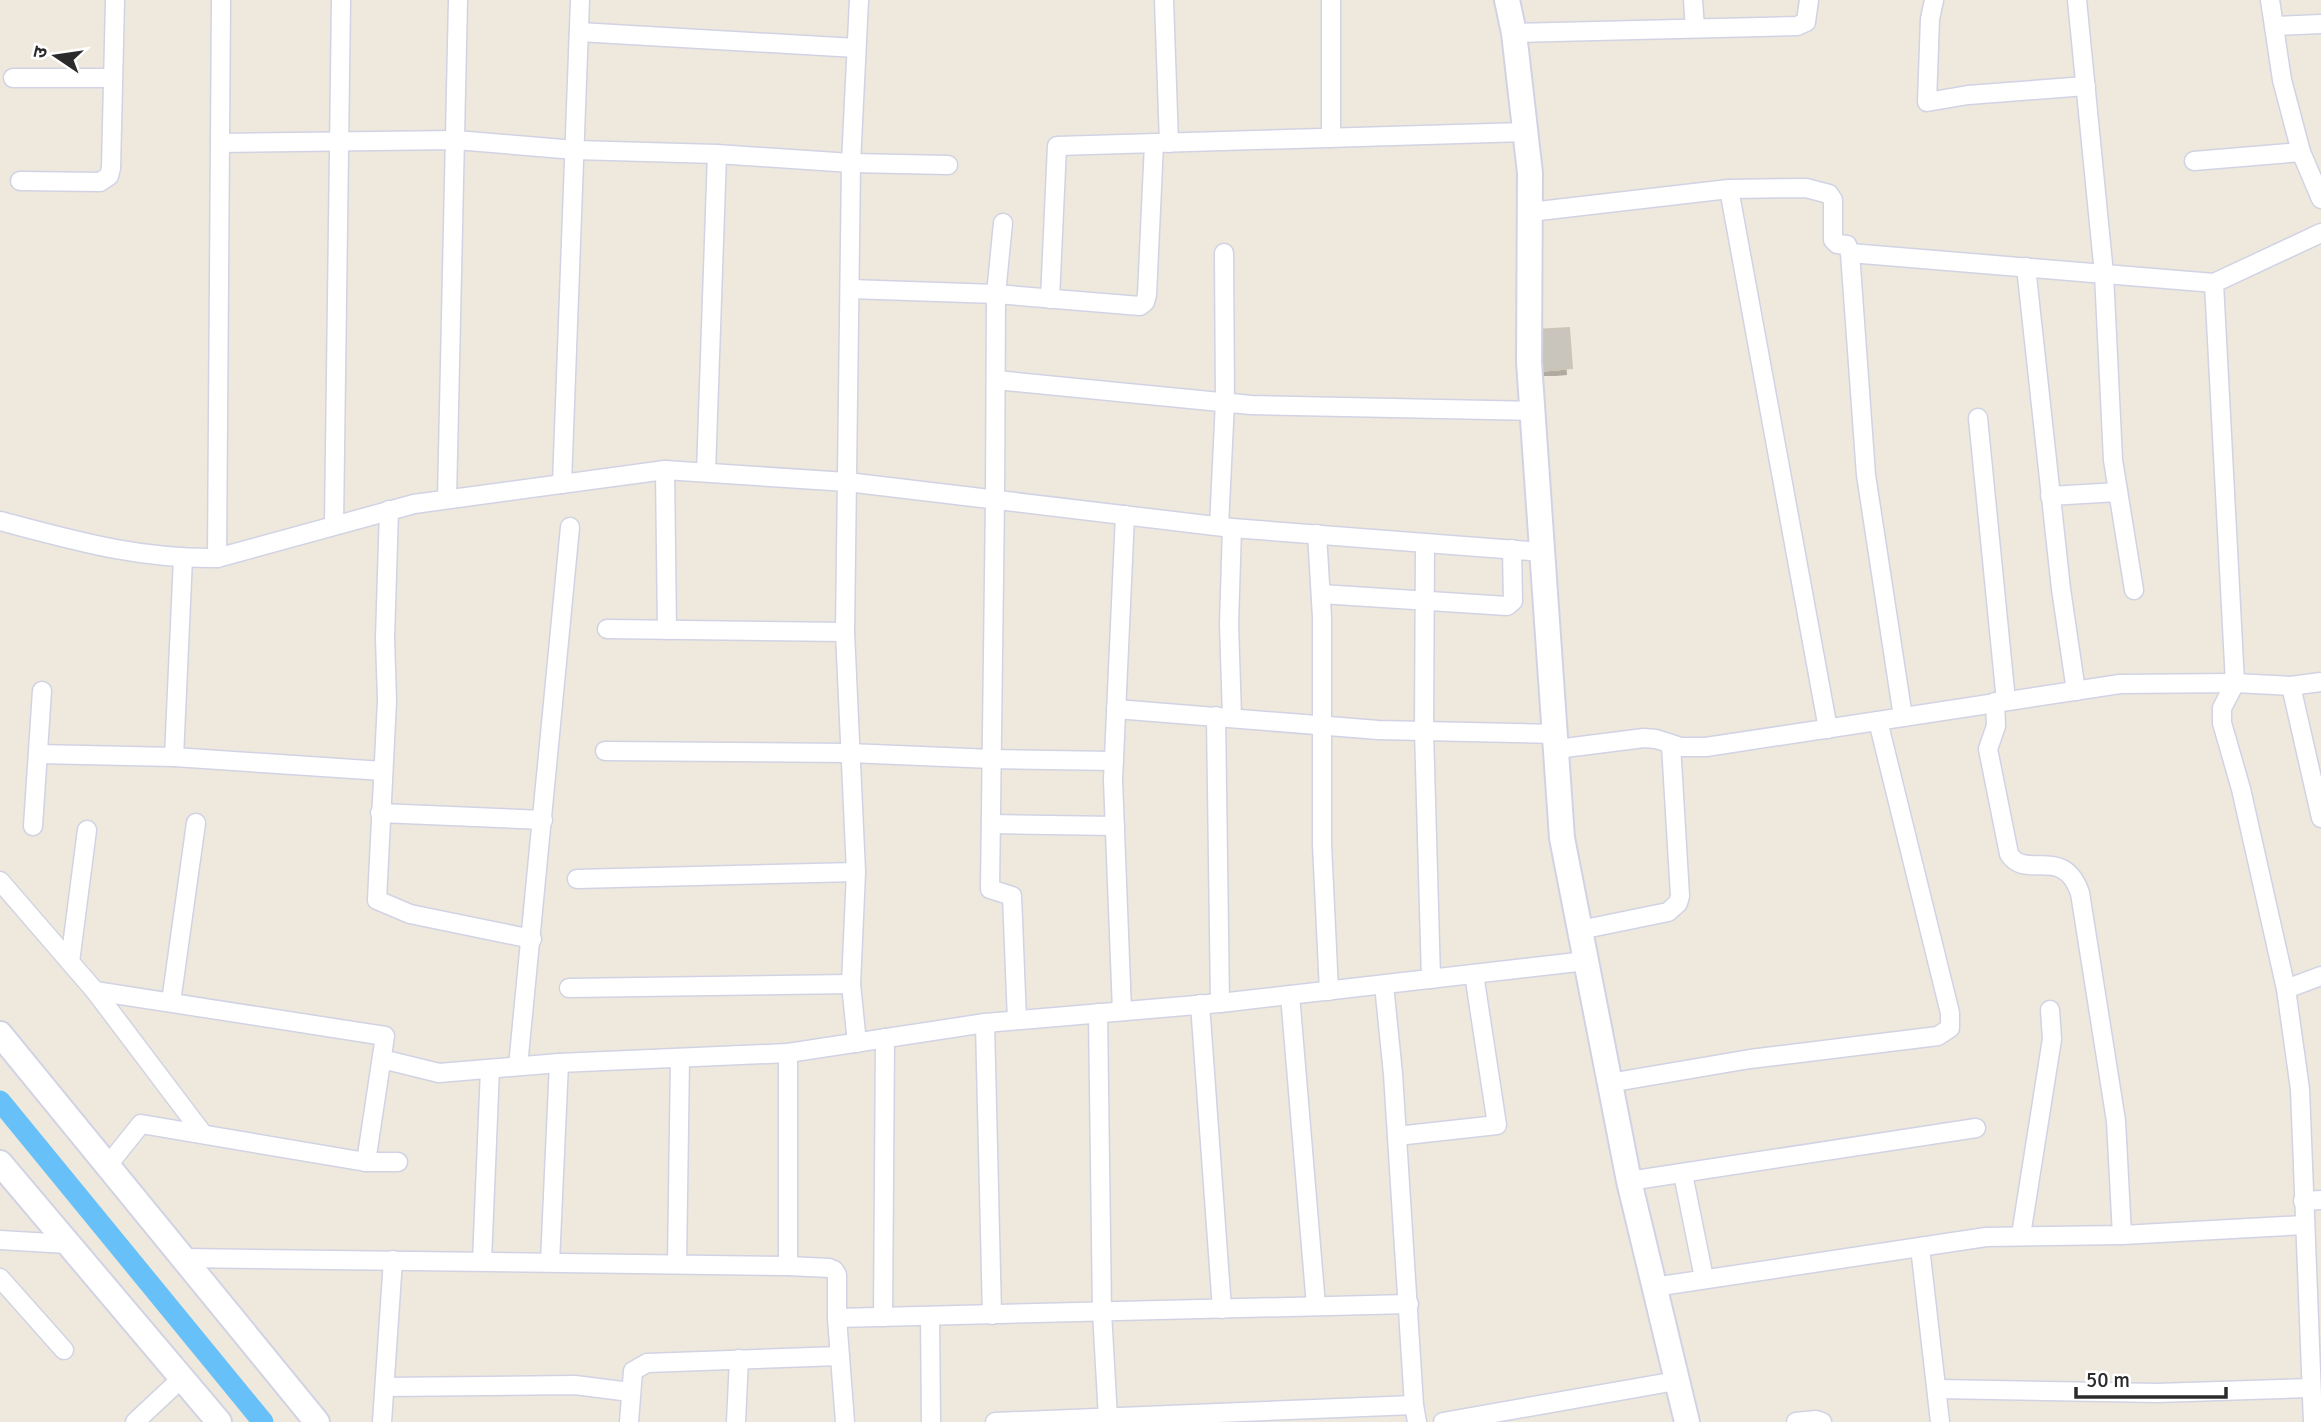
<svg xmlns="http://www.w3.org/2000/svg" width="2321" height="1422" viewBox="0 0 2321 1422" font-family="Signika,'Noto Sans Devanagari',sans-serif">
<defs>
<filter id="shadow"><feDropShadow dx="-6" dy="6" stdDeviation="0" flood-color="#0004"/></filter>
</defs>
<rect width="100%" height="100%" fill="#eee9dc"/>
<g fill="none" stroke-linecap="round" stroke-linejoin="round">
<polyline stroke="#67c1f8" stroke-width="21" points="0,1101 263,1422"/>
</g>
<polygon fill="#cac5bc" stroke="#cac5b6" stroke-width="2" filter="url(#shadow)" points="1569,328 1572,368 1538,371 1535,330"/>
<g fill="none" stroke-linecap="round" stroke-linejoin="round">
<defs>
<g id="street">
<polyline points="1164,0 1169,143"/>
<polyline points="1331,0 1331,138"/>
<polyline points="1693,0 1695,28"/>
<polyline points="1934,0 1930,19 1927,102 1968,95 2086,86"/>
<polyline points="2077,0 2104,274 2113,460 2134,590"/>
<polyline points="2270,0 2282,80 2301,152 2321,199"/>
<polyline points="2274,26 2321,24"/>
<polyline points="579,32 856,48"/>
<polyline points="1514,33 1797,26 1806,22 1809,0"/>
<polyline points="13,78 112,78"/>
<polyline points="220,143 456,140 575,150 717,154 851,163 948,165"/>
<polyline points="2194,161 2301,152"/>
<polyline points="20,181 100,182 109,176 111,168 115,0"/>
<polyline points="1729,189 1828,729"/>
<polyline points="1530,212 1729,189 1806,188 1829,194 1833,200 1833,240 1837,244 1847,245 1850,253"/>
<polyline points="1003,223 996,294 995,498 990,889 1012,896 1017,1020"/>
<polyline points="2026,267 2061,589 2076,691"/>
<polyline points="850,289 996,294 1140,306 1145,302 1147,295 1154,144"/>
<polyline points="1050,299 1057,146 1525,132"/>
<polyline points="996,380 1251,405 1533,411"/>
<polyline points="1978,418 2006,701"/>
<polyline points="665,470 667,630"/>
<polyline points="706,472 717,154"/>
<polyline points="562,484 580,0"/>
<polyline points="2050,496 2118,492"/>
<polyline points="447,499 458,0"/>
<polyline points="389,510 385,638 387,701 377,900 410,914 532,939"/>
<path d="M0,521c76,20 137,38 217,37l197,-54 251,-34 182,12 385,46 311,24"/>
<polyline points="334,525 341,0"/>
<polyline points="1219,526 1225,402 1224,253"/>
<polyline points="1232,528 1229,624 1232,717"/>
<polyline points="1317,534 1322,617 1322,844 1329,991"/>
<polyline points="1425,543 1424,731 1431,979"/>
<polyline points="217,558 221,0"/>
<polyline points="1321,594 1507,606 1513,601 1512,549"/>
<polyline points="607,629 845,632"/>
<polyline points="2291,686 2321,818"/>
<path d="M1995,702l1,24 -8,23 21,105c17,27 54,-10 71,39l36,228 6,114"/>
<polyline points="1116,709 1378,730 1556,734"/>
<polyline points="1216,716 1220,1003"/>
<polyline points="1903,717 1866,475 1850,253 2214,283"/>
<polyline points="1557,749 1644,738 1656,739 1681,747 1706,747 2120,684 2235,683 2291,686 2321,682"/>
<polyline points="605,751 849,753 992,759 1114,761"/>
<polyline points="38,754 174,757 383,771"/>
<polyline points="174,757 183,558"/>
<polyline points="380,813 543,820"/>
<polyline points="991,824 1115,826"/>
<polyline points="33,826 42,691"/>
<polyline points="577,879 856,872"/>
<polyline points="0,881 95,991 203,1134"/>
<polyline points="1580,930 1668,912 1678,903 1680,896 1671,745"/>
<polyline points="70,962 87,830"/>
<polyline points="1384,985 1393,1074 1414,1405 1417,1422"/>
<polyline points="569,988 851,984"/>
<polyline points="2286,989 2241,789 2222,723 2222,708 2235,683 2214,283 2321,233"/>
<polyline points="95,991 385,1036 366,1162"/>
<polyline points="1290,995 1316,1306"/>
<polyline points="171,1002 196,823"/>
<polyline points="1200,1004 1222,1309"/>
<polyline points="1122,1011 1113,780 1125,515"/>
<polyline points="1098,1013 1102,1312 1108,1418"/>
<polyline points="985,1023 992,1315"/>
<polyline points="857,1043 851,984 856,872 845,632 851,163 859,0"/>
<polyline points="382,1059 439,1073 559,1063 788,1053 985,1023 1220,1003 1586,961"/>
<polyline points="518,1066 570,527"/>
<polyline points="1609,1083 1750,1059 1938,1036 1950,1028 1950,1013 1878,721"/>
<polyline points="1397,1136 1497,1125 1474,974"/>
<polyline points="108,1165 141,1124 366,1162 398,1162"/>
<polyline points="1683,1174 1704,1278"/>
<polyline points="1629,1181 1976,1128"/>
<polyline points="2303,1201 2321,1200"/>
<polyline points="2021,1235 2052,1039 2050,1010"/>
<polyline points="0,1240 67,1244"/>
<polyline points="1920,1247 1940,1422"/>
<polyline points="184,1258 788,1266 788,1053"/>
<polyline points="482,1261 490,1069"/>
<polyline points="550,1262 559,1063"/>
<polyline points="677,1264 680,1058"/>
<polyline points="788,1266 829,1268 834,1270 837,1275 837,1318 845,1422"/>
<polyline points="0,1278 64,1350"/>
<polyline points="1654,1287 1986,1237 2122,1235 2304,1225"/>
<polyline points="930,1316 931,1422"/>
<polyline points="883,1317 885,1038"/>
<polyline points="837,1318 1409,1304"/>
<polyline points="385,1387 575,1385 630,1392"/>
<polyline points="1937,1389 2157,1393 2310,1388"/>
<polyline points="135,1422 182,1378"/>
<polyline points="382,1422 393,1260"/>
<polyline points="629,1422 633,1371 647,1363 840,1356"/>
<polyline points="736,1422 739,1359"/>
<polyline points="995,1422 1414,1405"/>
<polyline points="1443,1422 1676,1381"/>
<polyline points="1796,1422 1816,1420 1822,1422"/>
<polyline points="2313,1422 2300,1089 2286,989 2321,976"/>
</g>
<g id="secondary">
<polyline points="1507,0 1514,33 1530,173 1529,362 1562,838 1629,1181 1687,1422"/>
<polyline points="0,1034 317,1422"/>
<polyline points="0,1163 219,1422"/>
</g>
</defs>
<use href="#street" stroke="#d1d3e5" stroke-width="21"/>
<use href="#secondary" stroke="#d1d3e5" stroke-width="28"/>
<use href="#street" stroke="#fff" stroke-width="18"/>
<use href="#secondary" stroke="#fff" stroke-width="24"/>
</g>
<g transform="translate(56 56) rotate(283)" stroke="#ffffff" stroke-width="5" paint-order="stroke">
<path d="M0-5L12 26L0 18L-12 26Z" fill="#2b2b2b"/>
<text y="-10" font-size="19" font-weight="bold" text-anchor="middle" fill="#2b2b2b">उ</text>
</g>
<path d="M2076 1387v10h150v-10" fill="none" stroke="#2b2b2b" stroke-width="3.5"/>
<text x="2086" y="1387" font-size="21" fill="#2b2b2b" stroke="#ffffff" stroke-width="5" paint-order="stroke">50 m</text>
</svg>
